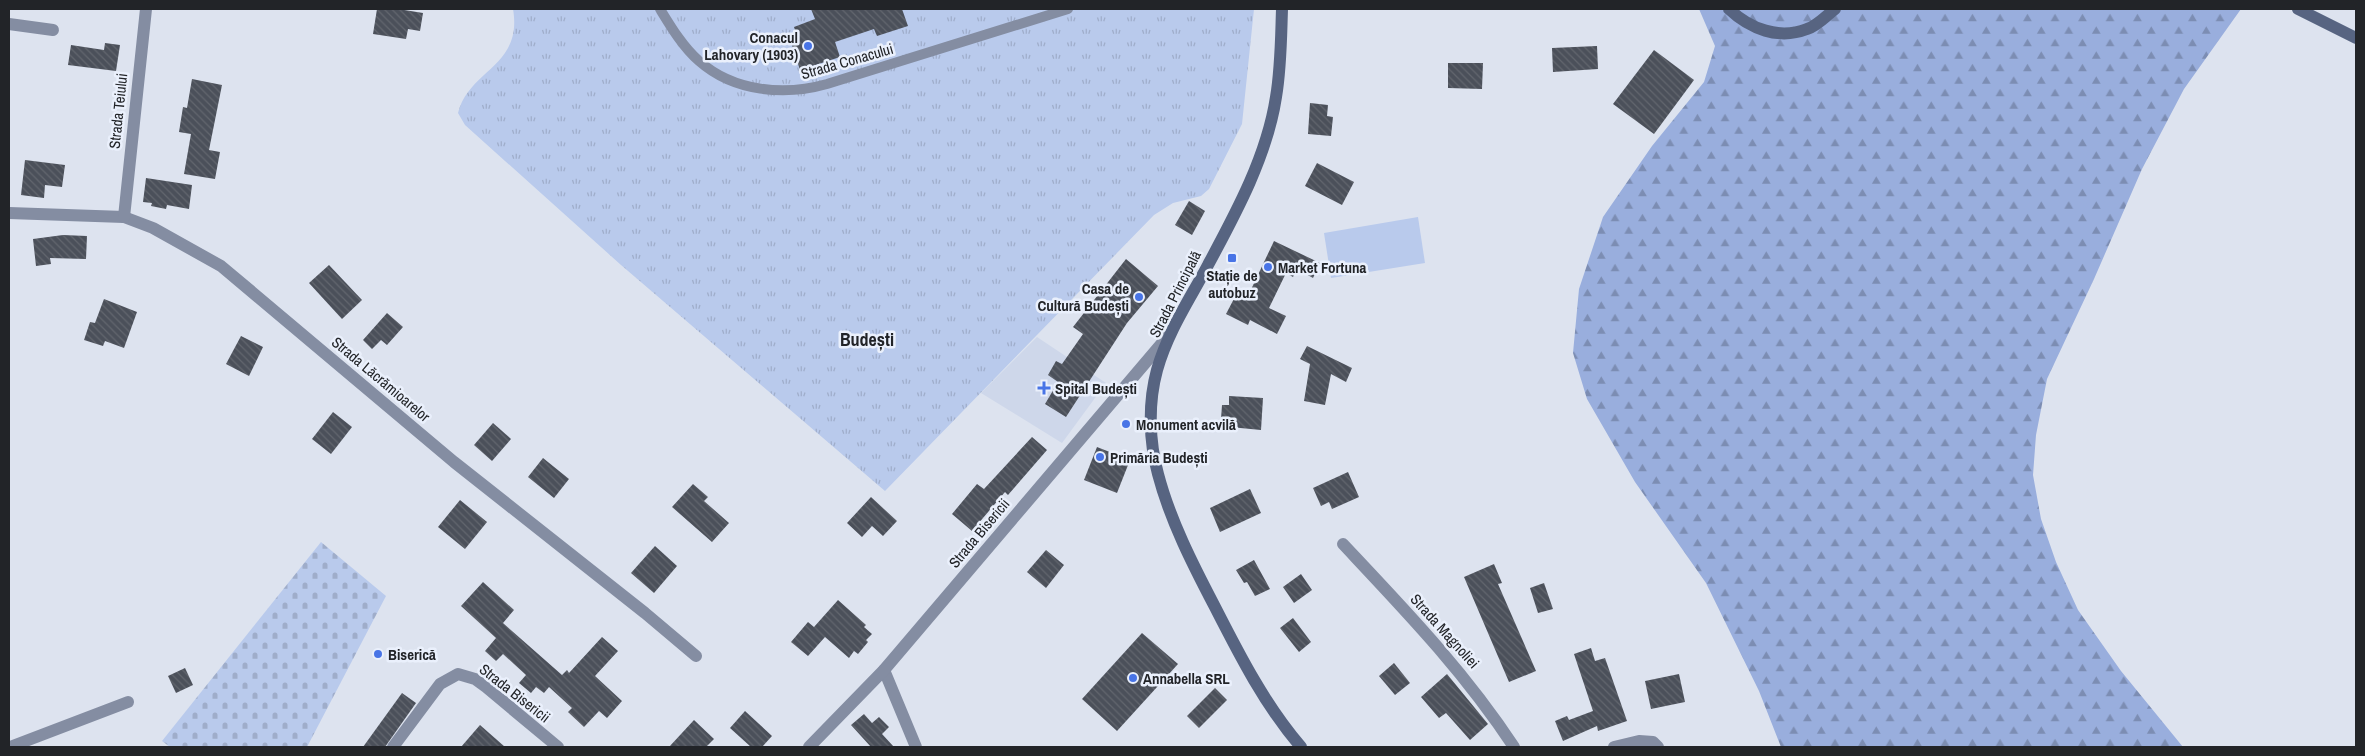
<svg xmlns="http://www.w3.org/2000/svg" width="2365" height="756" viewBox="0 0 2365 756" font-family="'Archivo Narrow',sans-serif">
<defs>
<pattern id="grass-tufts" width="24" height="20" patternUnits="userSpaceOnUse" patternTransform="scale(1.25)"><rect width="24" height="20" fill="#b9caec"/><path d="M3 7l-1-3M5 7V3M7 7l1-3M15 17l-1-3M17 17v-4M19 17l1-3" fill="none" stroke="#9fadca"/></pattern>
<pattern id="forest-firs" width="22" height="20" patternUnits="userSpaceOnUse" patternTransform="scale(1.25)"><rect width="22" height="20" fill="#99aedd"/><path d="M5 1l3.5 6h-7zM16 11l3.5 6h-7z" fill="#7c8db3"/></pattern>
<pattern id="cemetery-stones" width="16" height="16" patternUnits="userSpaceOnUse" patternTransform="scale(1.25)"><rect width="16" height="16" fill="#b9caec"/><path d="M2 7V4a2 2 0 0 1 4 0v3zM10 15v-3a2 2 0 0 1 4 0v3z" fill="#9fadca"/></pattern>
<pattern id="building-back-hatch" width="6" height="6" patternUnits="userSpaceOnUse" patternTransform="scale(1.25)"><rect width="6" height="6" fill="#4b505a"/><path d="M-1 5l2 2M0 0l6 6M5-1l2 2" fill="none" stroke="#62666e"/></pattern>
</defs>
<rect width="100%" height="100%" fill="#dde3ef"/>
<polygon fill="#ced7ea" points="1037,337 1106,383 1062,443 981,393"/>
<path fill="url(#grass-tufts)" d="M513,9h741l-12,115 -33,65 -8,7 -28,7 -19,12 -269,276 -264,-226 -156,-140 -7,-12c11,-44 65,-46 55,-104z"/>
<polygon fill="url(#forest-firs)" points="1699,9 2241,9 2184,89 2142,169 2094,279 2047,379 2036,435 2033,475 2041,519 2056,562 2078,610 2121,671 2183,747 1781,747 1759,691 1706,583 1635,482 1587,399 1573,353 1579,289 1603,217 1652,146 1704,82 1715,46"/>
<polygon fill="url(#cemetery-stones)" points="321,542 386,596 307,747 170,747 162,741"/>
<polygon fill="#b9caec" points="1418,217 1425,263 1331,278 1324,233"/>
<g fill="url(#building-back-hatch)">
<polygon points="377,9 398,9 423,13 420,31 408,29 406,39 373,34"/>
<polygon points="811,9 902,9 908,26 877,36 874,29 835,42 840,57 800,70 791,42 798,40 794,27 815,19"/>
<polygon points="105,43 120,45 116,71 68,65 71,45 104,50"/>
<polygon points="1597,46 1598,69 1553,72 1552,48"/>
<polygon points="1654,50 1694,80 1654,134 1613,104"/>
<polygon points="1448,63 1483,63 1482,89 1448,88"/>
<polygon points="192,79 222,85 209,150 220,152 215,179 184,174 191,134 179,132 183,107 187,108"/>
<polygon points="1310,103 1328,105 1327,116 1333,117 1331,136 1308,134"/>
<polygon points="25,160 65,165 62,187 45,185 44,198 21,195"/>
<polygon points="1317,163 1354,182 1342,205 1305,186"/>
<polygon points="146,178 192,185 189,209 167,205 166,209 151,206 152,203 143,202"/>
<polygon points="1189,201 1205,211 1192,235 1175,225"/>
<polygon points="63,235 87,236 86,259 50,258 51,264 36,266 33,239"/>
<polygon points="1274,241 1320,263 1313,278 1297,269 1293,277 1286,273 1269,308 1286,316 1277,334 1250,320 1248,325 1226,314 1237,293 1247,298"/>
<polygon points="1126,259 1158,286 1127,323 1066,417 1045,404 1058,382 1048,375 1056,361 1062,364 1083,334 1073,327"/>
<polygon points="329,265 362,300 342,319 309,283"/>
<polygon points="104,299 137,312 124,348 105,341 103,346 84,340 90,322 95,323"/>
<polygon points="387,313 403,327 387,345 381,340 372,349 363,340"/>
<polygon points="241,336 263,347 249,376 226,364"/>
<polygon points="1307,346 1352,368 1346,382 1331,374 1325,405 1304,401 1310,364 1300,359"/>
<polygon points="1229,396 1263,398 1261,430 1230,427 1230,419 1221,419 1222,405 1229,405"/>
<polygon points="333,412 352,427 331,454 312,439"/>
<polygon points="493,423 511,439 492,461 474,445"/>
<polygon points="1032,437 1047,450 1008,495 1005,492 972,531 952,514 977,484 984,489"/>
<polygon points="1097,447 1130,460 1117,493 1084,480"/>
<polygon points="543,458 569,479 554,498 528,477"/>
<polygon points="1348,472 1359,497 1332,509 1329,502 1321,506 1313,488"/>
<polygon points="693,484 708,497 704,501 729,523 712,542 672,507"/>
<polygon points="1250,489 1261,513 1220,532 1210,508"/>
<polygon points="871,497 897,521 883,536 872,526 862,537 847,523"/>
<polygon points="460,500 487,522 465,549 438,527"/>
<polygon points="655,546 677,566 654,593 631,573"/>
<polygon points="1046,550 1064,565 1046,588 1027,572"/>
<polygon points="1254,560 1270,589 1255,596 1247,582 1244,583 1236,570"/>
<polygon points="1494,564 1502,583 1498,584 1536,671 1509,682 1464,577"/>
<polygon points="1301,574 1312,590 1294,603 1283,587"/>
<polygon points="483,582 514,610 503,623 562,675 567,670 569,673 602,637 618,651 595,676 622,701 607,718 599,711 584,727 568,712 572,708 549,687 544,693 536,687 531,693 519,683 526,675 503,654 496,661 485,651 496,638 461,606"/>
<polygon points="1544,583 1553,609 1538,613 1530,588"/>
<polygon points="838,600 866,625 864,627 872,634 866,640 868,642 858,654 854,651 849,658 825,637 808,656 791,642 808,622 814,627"/>
<polygon points="1293,618 1311,642 1299,652 1280,628"/>
<polygon points="1142,633 1178,664 1117,731 1082,699"/>
<polygon points="1591,648 1595,661 1605,658 1627,721 1598,731 1597,726 1563,741 1555,721 1567,716 1569,720 1593,711 1574,654"/>
<polygon points="1394,663 1410,683 1395,695 1379,676"/>
<polygon points="185,668 193,685 176,693 168,676"/>
<polygon points="1447,674 1488,724 1470,740 1446,713 1439,718 1421,697"/>
<polygon points="1679,674 1685,702 1651,709 1645,681"/>
<polygon points="1215,688 1227,700 1199,728 1187,716"/>
<polygon points="402,693 416,703 385,747 363,747"/>
<polygon points="745,711 772,736 762,747 751,747 730,728"/>
<polygon points="864,714 872,723 879,717 889,727 882,734 894,747 871,747 851,725"/>
<polygon points="694,720 714,739 706,747 669,747"/>
<polygon points="480,725 505,747 461,747"/>
</g>
<g fill="none" stroke-linecap="round" stroke-linejoin="round">
<path stroke="#848da2" stroke-width="10" d="M660,9c11,18 23,38 39,52 35,31 86,35 128,23l241,-75"/>
<g stroke="#848da2" stroke-width="12">
<polyline points="9,24 53,30"/>
<polyline points="9,213 124,217 153,228 221,266 454,462 645,613 696,656"/>
<polyline points="124,217 146,9"/>
<path d="M1343,544c62,66 121,127 171,203"/>
<polyline points="884,670 916,747"/>
<polyline points="10,747 128,702"/>
<polyline points="393,747 440,684 458,674 475,679 486,687 558,747"/>
<polyline points="809,747 884,670 1169,335"/>
<polyline points="1614,747 1639,741 1653,742 1658,747"/>
</g>
<g stroke="#576481" stroke-width="12">
<path d="M1282,9c-1,29 -1,59 -6,88 -9,59 -40,116 -68,168 -18,34 -40,66 -51,105 -9,33 -8,71 1,104 12,46 35,91 57,133 25,49 50,98 86,140"/>
<path d="M1729,9c21,20 50,31 78,20 10,-3 20,-14 28,-20"/>
<polyline points="2298,9 2356,38"/>
</g>
</g>
<g fill="#4874e6" stroke="#eaf0fc" stroke-width="2">
<circle cx="808" cy="46" r="5"/>
<rect x="1227" y="253" width="10" height="10" rx="2.5"/>
<circle cx="1268" cy="267" r="5"/>
<circle cx="1139" cy="297" r="5"/>
<path d="M1041.5 380.5h5v5h5v5h-5v5h-5v-5h-5v-5h5z"/>
<circle cx="1126" cy="424" r="5"/>
<circle cx="1100" cy="457" r="5"/>
<circle cx="378" cy="654" r="5"/>
<circle cx="1133" cy="678" r="5"/>
</g>
<g text-anchor="middle" dominant-baseline="central" stroke-width="5" stroke-linejoin="round" paint-order="stroke">
<g font-size="15" font-weight="bold" fill="#222428" stroke="#eaf0fc" text-anchor="start">
<text x="798" y="37" text-anchor="end">Conacul<tspan x="798" dy="17">Lahovary (1903)</tspan></text>
<text x="1278" y="267">Market Fortuna</text>
<text x="1232" y="275" text-anchor="middle">Stație de<tspan x="1232" dy="17">autobuz</tspan></text>
<text x="1129" y="288" text-anchor="end">Casa de<tspan x="1129" dy="17">Cultură Budești</tspan></text>
<text x="1055" y="388">Spital Budești</text>
<text x="1136" y="424">Monument acvilă</text>
<text x="1110" y="457">Primăria Budești</text>
<text x="388" y="654">Biserică</text>
<text x="1143" y="678">Annabella SRL</text>
</g>
<g font-size="15" fill="#222428" stroke="#eaf0fc">
<text transform="translate(847 61) rotate(-16)">Strada Conacului</text>
<text transform="translate(118 111) rotate(-84)">Strada Teiului</text>
<text transform="translate(1175 294) rotate(-63)">Strada Principală</text>
<text transform="translate(381 379) rotate(40)">Strada Lăcrămioarelor</text>
<text transform="translate(979 533) rotate(-50)">Strada Bisericii</text>
<text transform="translate(1445 631) rotate(48)">Strada Magnoliei</text>
<text transform="translate(515 693) rotate(38)">Strada Bisericii</text>
</g>
<g font-size="18" font-weight="bold" fill="#222428" stroke="#eaf0fc">
<text x="867" y="339">Budești</text>
</g>
</g>
<rect width="2365" height="756" fill="none" stroke="#222428" stroke-width="20"/>
</svg>
